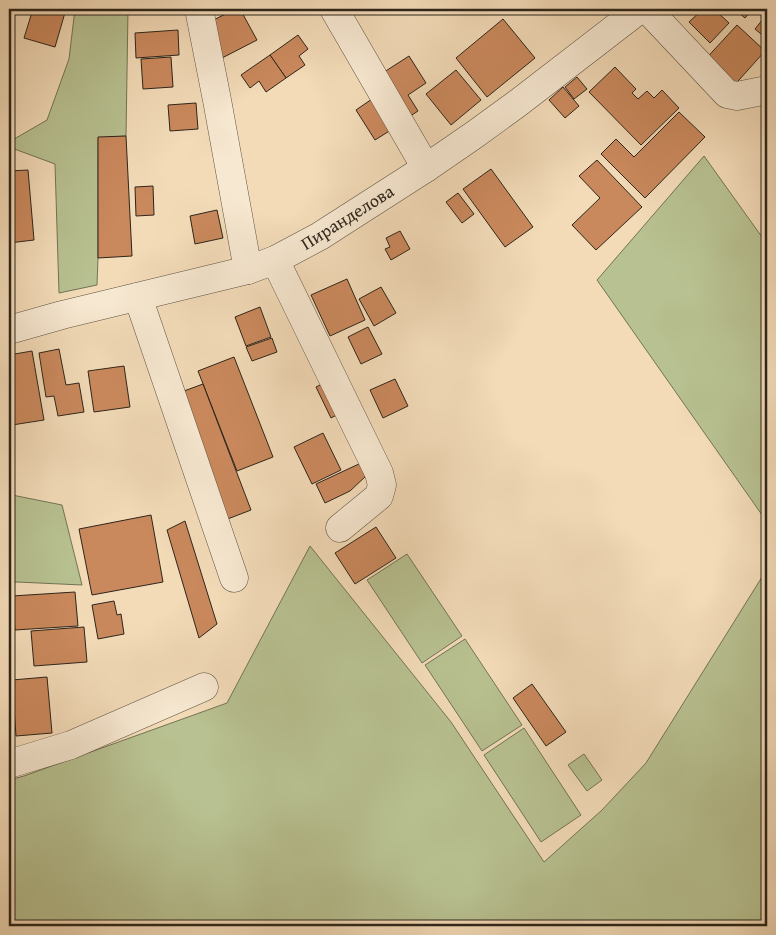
<svg xmlns="http://www.w3.org/2000/svg" width="776" height="935" viewBox="0 0 776 935" font-family="'Gentium Book Plus',serif">
<rect width="100%" height="100%" fill="#f3dbb8"/>
<filter id="stains"><feTurbulence type="fractalNoise" baseFrequency=".004" numOctaves="4"/><feColorMatrix values="0 0 0 0 .2 0 0 0 0 .09 0 0 0 0 .02 0 0 0 .5 -.17"/></filter>
<radialGradient id="worn" r=".72"><stop offset=".6" stop-color="#630" stop-opacity="0"/><stop offset="1" stop-color="#630" stop-opacity=".3"/></radialGradient>
<g fill="#b8c191" stroke="#727356">
<polygon points="75,9 128,9 126,136 98,138 98,258 97,285 59,293 55,164 9,147 9,142 47,120 69,59"/>
<polygon points="704,156 767,244 767,522 597,280"/>
<polygon points="9,495 12,495 62,505 82,585 17,582 9,583"/>
<polygon points="310,546 451,722 544,862 602,810 646,763 767,569 767,926 9,926 9,780 24,776 227,703"/>
<polygon points="407,554 462,636 422,663 367,580"/>
<polygon points="465,639 522,725 482,751 425,665"/>
<polygon points="524,728 581,815 541,842 484,755"/>
<polygon points="584,754 602,780 587,791 568,765"/>
</g>
<g fill="#ca895d" stroke="#2d251b">
<polygon points="33,9 66,9 55,47 24,38"/>
<polygon points="235,9 240,9 257,40 222,58 204,25"/>
<polygon points="703,9 714,9 729,23 710,43 689,22"/>
<polygon points="734,9 753,9 745,18"/>
<polygon points="767,14 767,39 755,29"/>
<polygon points="503,19 535,58 487,97 456,58"/>
<polygon points="737,25 765,51 730,90 702,63"/>
<polygon points="178,30 179,55 136,58 135,33"/>
<polygon points="298,35 308,49 299,56 305,65 286,78 270,55"/>
<polygon points="270,55 286,78 266,92 259,81 250,88 241,75"/>
<polygon points="409,56 426,83 408,95 418,111 406,119 378,76"/>
<polygon points="171,57 173,87 143,89 141,59"/>
<polygon points="615,67 636,89 632,93 638,99 647,91 654,98 662,90 679,108 641,145 589,92"/>
<polygon points="456,70 481,100 451,125 426,94"/>
<polygon points="577,77 587,89 574,99 565,87"/>
<polygon points="563,87 579,106 565,118 549,100"/>
<polygon points="372,99 391,130 375,140 356,110"/>
<polygon points="196,103 198,129 170,131 168,105"/>
<polygon points="679,112 705,137 645,198 601,154 616,139 634,157"/>
<polygon points="126,136 132,256 98,258 98,137"/>
<polygon points="597,160 642,207 596,250 572,225 600,198 579,176"/>
<polygon points="491,169 533,227 505,247 463,189"/>
<polygon points="28,170 34,240 9,243 9,171"/>
<polygon points="153,186 154,215 136,216 135,187"/>
<polygon points="458,193 474,214 462,223 446,202"/>
<polygon points="217,210 223,238 195,244 190,216"/>
<polygon points="400,231 410,249 391,260 385,249 390,247 386,238"/>
<polygon points="347,279 365,320 330,336 311,295"/>
<polygon points="381,287 396,313 374,326 359,299"/>
<polygon points="260,307 271,337 246,346 235,317"/>
<polygon points="368,327 382,354 361,364 348,337"/>
<polygon points="272,338 277,352 252,361 246,347"/>
<polygon points="59,349 66,385 79,383 84,412 58,416 54,396 46,397 39,353"/>
<polygon points="32,351 44,420 12,425 9,405 9,355"/>
<polygon points="234,357 273,457 237,471 198,371"/>
<polygon points="124,366 130,407 94,412 88,371"/>
<polygon points="395,379 408,406 383,418 370,390"/>
<polygon points="328,381 344,411 331,418 316,387"/>
<polygon points="203,384 251,510 212,525 165,398"/>
<polygon points="323,433 341,470 312,484 294,447"/>
<polygon points="361,463 367,475 350,491 325,503 316,484"/>
<polygon points="151,515 163,582 92,595 79,529"/>
<polygon points="185,521 217,624 199,638 167,530"/>
<polygon points="376,527 396,558 355,584 335,553"/>
<polygon points="75,592 78,626 15,630 12,596"/>
<polygon points="114,601 117,615 121,614 124,634 98,639 92,605"/>
<polygon points="84,627 87,662 34,666 31,631"/>
<polygon points="47,677 52,733 16,736 12,680"/>
<polygon points="532,684 566,732 546,746 513,698"/>
</g>
<g fill="none" stroke-linecap="round" stroke-linejoin="round">
<defs>
<g id="minor">
<polyline points="199,9 217,100 248,270"/>
<polyline points="334,9 426,168"/>
<polyline points="647,9 727,94 737,96 767,90"/>
<polyline points="275,260 379,473 382,485 379,496 340,528"/>
<polyline points="138,297 234,578"/>
<polyline points="9,330 62,315 248,270 275,260 320,236 426,168 474,135 518,103 640,9"/>
<polyline points="9,764 71,745 204,687"/>
</g>
</defs>
<use href="#minor" stroke="#5e5242" stroke-width="29"/>
<use href="#minor" stroke="#f7e8d1" stroke-width="28"/>
</g>
<g text-anchor="middle" dominant-baseline="central" stroke-width="4" stroke-linejoin="round" paint-order="stroke">
<g font-size="18" fill="#2d251b" stroke="#f7e8d1">
<text transform="translate(347 217) rotate(-32)">Пиранделова</text>
</g>
</g>
<rect width="776" height="935" fill="none" stroke="#f3dbb8" stroke-width="30"/>
<rect x="10" y="10" width="756" height="915" fill="none" stroke="#2d251b" stroke-width="2.5"/>
<rect x="15" y="15" width="746" height="905" fill="none" stroke="#2d251b"/>
<rect width="100%" height="100%" filter="url(#stains)"/>
<rect width="100%" height="100%" fill="url(#worn)"/>
</svg>
